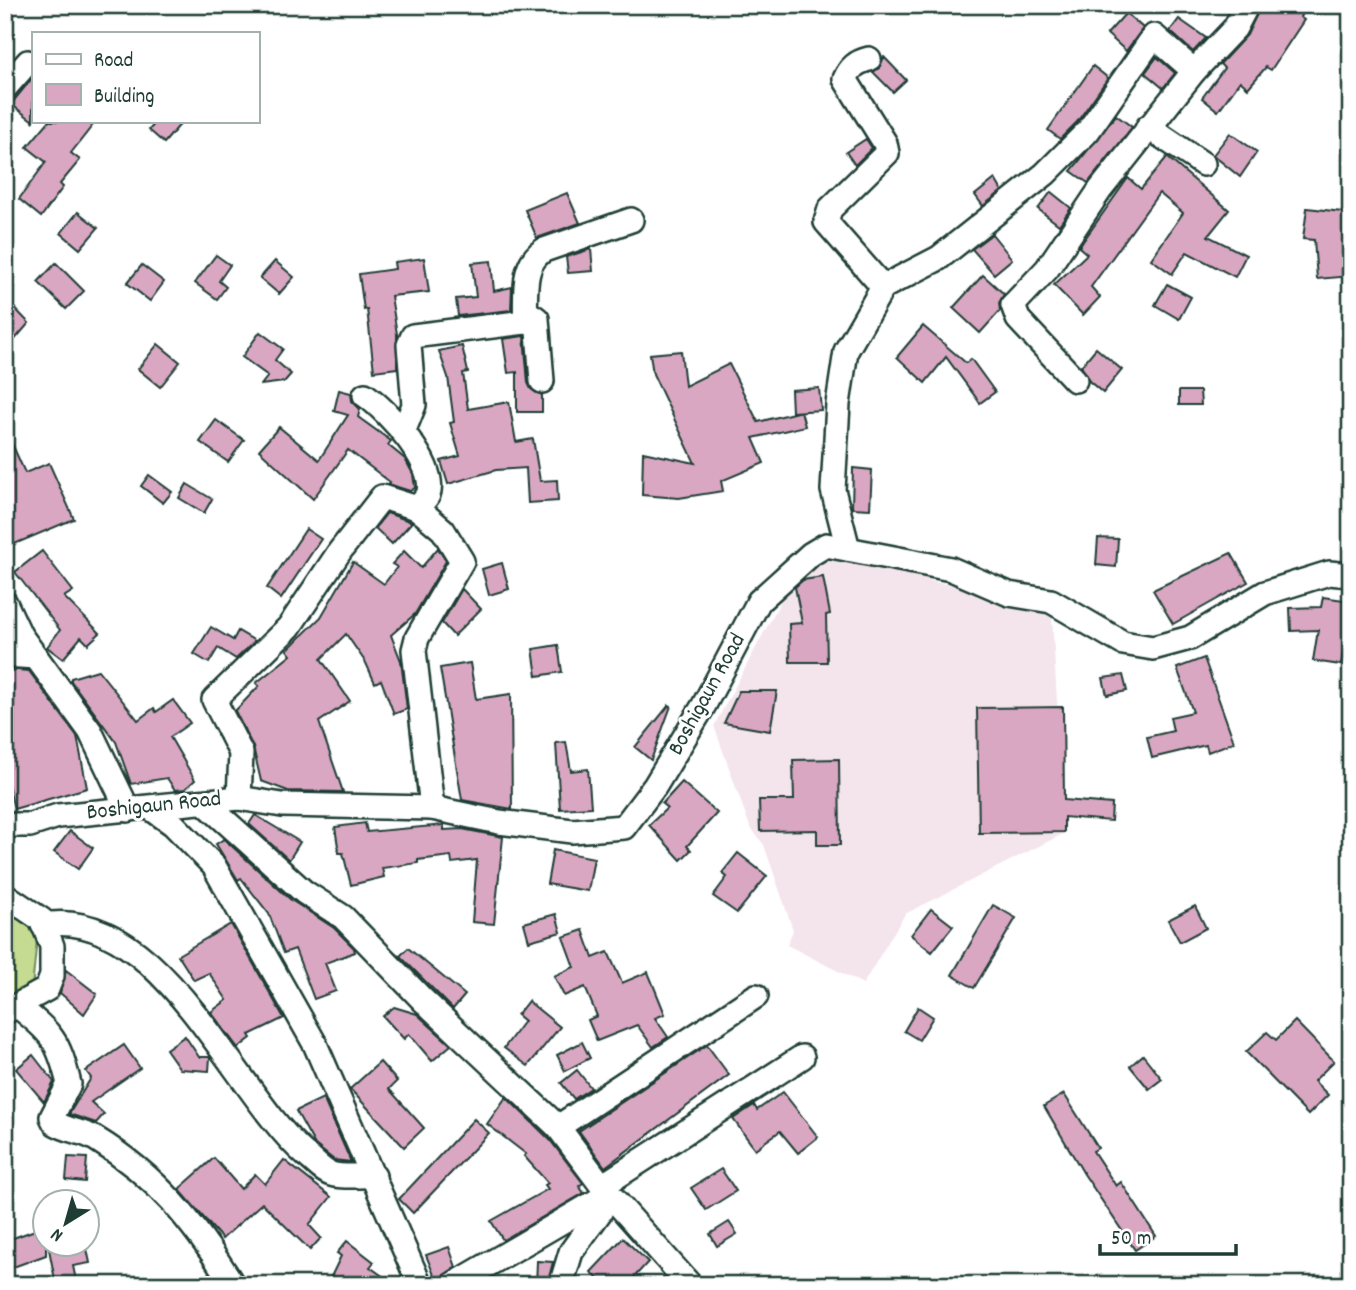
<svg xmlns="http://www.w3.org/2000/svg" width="1356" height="1290" viewBox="0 0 1356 1290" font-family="Dekko,sans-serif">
<rect width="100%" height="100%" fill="#fff"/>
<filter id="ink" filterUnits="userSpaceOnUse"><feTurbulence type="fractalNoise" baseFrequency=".0143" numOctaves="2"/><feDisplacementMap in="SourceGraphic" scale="14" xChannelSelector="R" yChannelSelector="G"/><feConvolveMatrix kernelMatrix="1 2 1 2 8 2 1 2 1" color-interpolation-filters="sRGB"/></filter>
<g filter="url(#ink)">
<polygon fill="#f4e5ed" points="831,557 884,563 935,582 1051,601 1065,833 905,914 863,984 787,945 793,930 764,845 750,827 714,726 792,580"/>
<polygon fill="#c5db91" stroke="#728c62" stroke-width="2" points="5,896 39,920 31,997 5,1011"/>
<g fill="#daa7c3" stroke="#1f3d34" stroke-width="2">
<polygon points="1261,5 1307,5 1300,17 1304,20 1271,70 1266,67 1248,88 1240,81 1218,111 1202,98 1224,68 1220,64 1247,35"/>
<polygon points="1126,13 1143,28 1126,51 1107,34"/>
<polygon points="1179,19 1206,38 1193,52 1170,31"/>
<polygon points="884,57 906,80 893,92 873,72 879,68"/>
<polygon points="1157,57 1175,73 1163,88 1145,73"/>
<polygon points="1093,66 1108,78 1077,122 1060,139 1048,130"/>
<polygon points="33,77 33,121 11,104"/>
<polygon points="1116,115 1132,127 1088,183 1071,171"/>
<polygon points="49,121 96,121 71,153 80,160 60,184 63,187 41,217 19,199 46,162 27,147"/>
<polygon points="157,121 183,121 164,143 149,130"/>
<polygon points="1230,133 1257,152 1240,177 1213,155"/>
<polygon points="866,139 872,148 855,165 846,152"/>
<polygon points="1167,157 1229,210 1208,236 1246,255 1235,277 1187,252 1172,274 1151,259 1183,213 1159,193 1091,287 1100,297 1083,315 1054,285 1087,254 1079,247 1128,178 1141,189"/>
<polygon points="995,179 1002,191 983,206 975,195"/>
<polygon points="1051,192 1071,208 1059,225 1038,209"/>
<polygon points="567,193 580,223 537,238 525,210"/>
<polygon points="1307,208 1351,213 1351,276 1317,279 1314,240 1303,239"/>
<polygon points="78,212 98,228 80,249 61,233"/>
<polygon points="992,234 1012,259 994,274 972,249"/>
<polygon points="591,249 593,271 568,273 566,257"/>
<polygon points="216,255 230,265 219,281 226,287 217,299 195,283"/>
<polygon points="424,258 429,292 391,296 397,334 397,368 374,371 367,309 364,310 359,274 395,269 394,262"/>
<polygon points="275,261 294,277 279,294 260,278"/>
<polygon points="491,261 494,291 512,287 511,310 458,316 456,299 476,297 472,263"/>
<polygon points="56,263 84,291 66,309 38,282"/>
<polygon points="142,265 164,282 150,301 127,283"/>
<polygon points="983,275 1004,294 999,303 1000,311 980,333 953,308"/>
<polygon points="1167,284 1191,297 1179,319 1155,305"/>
<polygon points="5,298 29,323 5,351"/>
<polygon points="923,326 966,363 971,359 995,392 980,403 946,357 925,383 897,357"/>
<polygon points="260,332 283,349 275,360 291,374 284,382 261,385 268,376 242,357"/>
<polygon points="524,336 528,383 531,389 542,395 542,412 517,412 517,372 508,373 503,339"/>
<polygon points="158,344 180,362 160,387 138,369"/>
<polygon points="462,346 468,372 463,373 468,409 509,402 516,442 533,439 540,481 557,480 558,501 528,503 526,468 496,470 448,484 441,461 460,456 450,423 454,422 448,377 439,351"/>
<polygon points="1096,348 1122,370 1103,393 1089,381 1081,366"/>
<polygon points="681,351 685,386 729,364 758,422 801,411 805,426 753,438 764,463 721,481 723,491 679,498 642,495 643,452 695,463 653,374 650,354"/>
<polygon points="819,388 821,410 792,412 791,390"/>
<polygon points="339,390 351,393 352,401 360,409 358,417 391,441 388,445 405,459 413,474 415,488 410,491 388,484 390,482 348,450 313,499 259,450 279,427 319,460 348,415 334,411"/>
<polygon points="1179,391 1200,391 1201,405 1179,405"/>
<polygon points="216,420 244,440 228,462 200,442"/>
<polygon points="5,428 25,473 49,463 74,519 5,548"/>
<polygon points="853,468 872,470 870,509 852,508"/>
<polygon points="149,475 172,492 163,503 141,486"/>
<polygon points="187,484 212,499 204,513 179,498"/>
<polygon points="387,513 412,522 392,544 375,528"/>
<polygon points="306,529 321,539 281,599 267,588"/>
<polygon points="1098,538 1118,539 1116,567 1096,565"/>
<polygon points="438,548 446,561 415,614 391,635 401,661 407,709 394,714 381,680 375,683 366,663 346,634 321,659 350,701 319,722 343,792 288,791 261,781 253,747 235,711 259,686 256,683 291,655 287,650 321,617 353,562 384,584 397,567 392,564 404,551 421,568"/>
<polygon points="42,551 73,591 64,597 100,633 88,644 81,637 63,659 47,647 60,630 15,572"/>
<polygon points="1231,553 1248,582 1173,624 1153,590"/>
<polygon points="502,563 509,589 489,595 482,569"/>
<polygon points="823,577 830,614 826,615 827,662 790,662 789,624 802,623 795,587 803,580"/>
<polygon points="462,589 481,609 454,636 442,623"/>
<polygon points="1323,597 1351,601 1341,665 1313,661 1318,630 1291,631 1290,608 1321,607"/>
<polygon points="211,627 233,640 238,631 255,641 236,659 218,648 209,663 194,654"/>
<polygon points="558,645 562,672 537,676 533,649"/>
<polygon points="1204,658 1234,742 1208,752 1206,745 1152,758 1147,737 1173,731 1170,717 1193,712 1177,668"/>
<polygon points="470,663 476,699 511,694 512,809 462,800 440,668"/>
<polygon points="5,669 29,671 77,736 87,788 14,809 5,772"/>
<polygon points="98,670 138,720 154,708 156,712 173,700 190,723 170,737 195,780 185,789 175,790 167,778 131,784 116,742 71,681 71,678"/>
<polygon points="1123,675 1127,691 1107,695 1103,678"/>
<polygon points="739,691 777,691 770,731 724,723"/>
<polygon points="669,705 671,706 651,760 635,747"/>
<polygon points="1063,707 1064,800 1112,804 1111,821 1064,817 1064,832 979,833 977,708"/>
<polygon points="566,742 571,771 588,769 591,807 560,809 556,743"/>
<polygon points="839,759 840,845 817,845 817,830 760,831 759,800 794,800 793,760"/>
<polygon points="682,782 717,813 687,846 691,850 681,860 649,825 667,808 662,804"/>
<polygon points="255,815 300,842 289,860 249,824"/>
<polygon points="365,823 367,832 444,825 444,830 462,829 503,837 494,924 472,922 477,860 452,863 451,856 418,860 418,863 382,868 384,877 351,885 343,853 339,853 335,827"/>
<polygon points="70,831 93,848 78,869 54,852"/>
<polygon points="224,839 291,900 334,928 354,948 355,952 325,963 336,991 314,999 295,949 284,953 269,914 241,878 238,880 216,844"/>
<polygon points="553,850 594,858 588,891 547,884"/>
<polygon points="738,853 767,876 737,913 713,896 727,877 722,873"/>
<polygon points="993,905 1016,918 974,988 952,975"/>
<polygon points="1195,906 1206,928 1180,942 1168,920"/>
<polygon points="931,909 953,926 932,952 911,935"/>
<polygon points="556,914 561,932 529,941 524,923"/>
<polygon points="231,924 284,1018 249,1035 251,1038 238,1048 211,1012 227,1000 209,973 194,980 178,955"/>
<polygon points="583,930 593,958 608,952 622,983 648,972 665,1014 655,1018 668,1037 653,1047 637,1025 597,1041 588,1020 597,1016 585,987 564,996 554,976 574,967 563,937"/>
<polygon points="408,948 465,995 453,1009 400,956"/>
<polygon points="66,970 97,994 84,1014 60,993"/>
<polygon points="528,1001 560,1027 528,1066 504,1048 524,1021 517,1015"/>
<polygon points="394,1007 417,1014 451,1045 432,1061 409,1034 404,1039 383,1016"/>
<polygon points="918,1007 933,1017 919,1040 904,1031"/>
<polygon points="1295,1021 1334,1061 1314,1081 1328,1095 1308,1115 1246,1052 1267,1032 1276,1040"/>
<polygon points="185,1036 199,1057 210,1057 209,1071 180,1069 166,1049"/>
<polygon points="582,1042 590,1058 565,1071 557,1055"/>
<polygon points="124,1045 140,1068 91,1102 104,1114 96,1123 69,1114 91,1078 86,1071"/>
<polygon points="707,1045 729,1075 605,1167 579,1131"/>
<polygon points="33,1055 54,1082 44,1102 16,1069"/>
<polygon points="1143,1055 1162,1079 1149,1089 1130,1066"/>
<polygon points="380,1062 397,1081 389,1089 424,1128 404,1147 350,1089"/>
<polygon points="577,1070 591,1088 574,1099 561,1083"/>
<polygon points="783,1092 818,1137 798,1153 780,1131 755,1149 733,1119 754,1105 757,1110"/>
<polygon points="1064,1094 1098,1148 1093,1151 1116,1186 1121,1182 1156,1236 1135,1250 1084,1174 1044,1106"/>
<polygon points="506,1097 550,1140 583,1183 579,1186 584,1193 503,1240 491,1221 548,1189 545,1185 548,1183 524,1156 526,1154 487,1124"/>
<polygon points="323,1098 351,1162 334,1160 315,1145 296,1111"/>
<polygon points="474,1119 489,1133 413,1213 399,1199"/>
<polygon points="68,1157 87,1158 85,1182 66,1180"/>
<polygon points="214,1158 241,1189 255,1174 265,1184 284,1160 331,1197 309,1225 321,1238 310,1250 262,1203 222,1239 179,1189"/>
<polygon points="721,1169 736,1191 706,1210 691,1188"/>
<polygon points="729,1222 737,1234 717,1246 710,1234"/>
<polygon points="46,1226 46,1255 5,1270 5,1241"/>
<polygon points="623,1238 648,1262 627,1285 604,1285 591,1272"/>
<polygon points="347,1241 374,1262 370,1267 395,1285 327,1285 341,1256 337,1253"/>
<polygon points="48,1244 86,1244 90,1263 73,1266 77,1285 56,1285"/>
<polygon points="449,1247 456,1267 436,1280 426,1255"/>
<polygon points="537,1261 553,1262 547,1285 536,1285"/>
</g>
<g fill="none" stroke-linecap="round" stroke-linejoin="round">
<defs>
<g id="minor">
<path d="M869,59c-13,3 -19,9 -24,20l40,64 2,10 -57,56 -4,13 57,65"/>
<polyline points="5,88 28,62"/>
<polyline points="1148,127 1203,164"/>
<polyline points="1075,380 1018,319 1013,305 1047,269 1100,190 1194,71"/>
<path d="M542,381l-5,-62 -4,-3 -8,6c2,-24 -5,-58 19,-72l87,-30"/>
<path d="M365,395c22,15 74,71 63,100 -2,4 -8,9 -11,13l26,22 19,31 -45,77 -3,12 18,158"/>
<polyline points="404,430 414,405 409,345 413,336 525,322"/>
<polyline points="848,549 833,490 838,404 846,351 883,287 939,258 1045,174 1088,131 1154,36 1194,71 1235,28 1247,5"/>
<polyline points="5,603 20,635 90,731 128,810"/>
<polyline points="5,655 36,657"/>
<polyline points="239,798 241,753 214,700 289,627 340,551 382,497 417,508"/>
<polyline points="204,802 304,892 343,917 423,1000 558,1127 602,1186 690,1285"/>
<polyline points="152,809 173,824 214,866 315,1044 420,1285"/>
<polyline points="5,825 30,825 58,816 239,798 282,805 432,808 499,822 572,831 624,827 655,786 704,705 759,601 811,554 826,545 951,569 1009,594 1051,601 1123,643 1153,648 1190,638 1265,593 1329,573 1351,575"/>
<polyline points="5,895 42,920 52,946 52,976 47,989 5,1012"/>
<path d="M43,925c116,-21 191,168 263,230 7,5 17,17 25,19 13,4 30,1 43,2"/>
<path d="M18,1006c35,29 40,33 51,78l-17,33 3,6c13,8 28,8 41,16 62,38 99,85 137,146"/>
<polyline points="558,1127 756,996"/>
<polyline points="602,1186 802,1057"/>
<polyline points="453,1285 609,1194"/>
<polyline points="561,1285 571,1252 600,1212 608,1196"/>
</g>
</defs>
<use href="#minor" stroke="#1f3d34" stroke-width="28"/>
<use href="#minor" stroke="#fff" stroke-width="23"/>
</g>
</g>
<g text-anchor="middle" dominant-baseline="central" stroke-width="6" stroke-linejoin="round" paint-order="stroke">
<g font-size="23" fill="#1f3d34" stroke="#fff">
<text transform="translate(708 695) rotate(-61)">Boshigaun Road</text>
<text transform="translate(154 807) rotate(-6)">Boshigaun Road</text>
</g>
</g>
<rect width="1356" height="1290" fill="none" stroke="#fff" stroke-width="28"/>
<rect x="14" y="14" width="1328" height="1262" fill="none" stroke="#1f3d34" stroke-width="2.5" filter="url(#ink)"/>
<rect x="32" y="32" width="228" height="91" fill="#ffffff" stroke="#a5b1ae" stroke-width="2"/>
<rect x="46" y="54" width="35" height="10" fill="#ffffff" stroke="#a5b1ae" stroke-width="2"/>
<text x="94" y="66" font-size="21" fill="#1f3d34">Road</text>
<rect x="46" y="84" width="35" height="21" fill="#daa7c3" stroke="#a5b1ae" stroke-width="2"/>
<text x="94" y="102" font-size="21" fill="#1f3d34">Building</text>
<g transform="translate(66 1223) rotate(217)"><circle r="33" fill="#ffffff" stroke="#a5b1ae" stroke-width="2"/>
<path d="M0-5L12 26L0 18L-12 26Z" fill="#1f3d34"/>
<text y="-10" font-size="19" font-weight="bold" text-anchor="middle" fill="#1f3d34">N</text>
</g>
<path d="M1100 1244v10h136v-10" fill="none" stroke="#1f3d34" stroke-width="3.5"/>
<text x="1111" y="1244" font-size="21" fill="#1f3d34" stroke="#ffffff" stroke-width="5" paint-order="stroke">50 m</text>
</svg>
